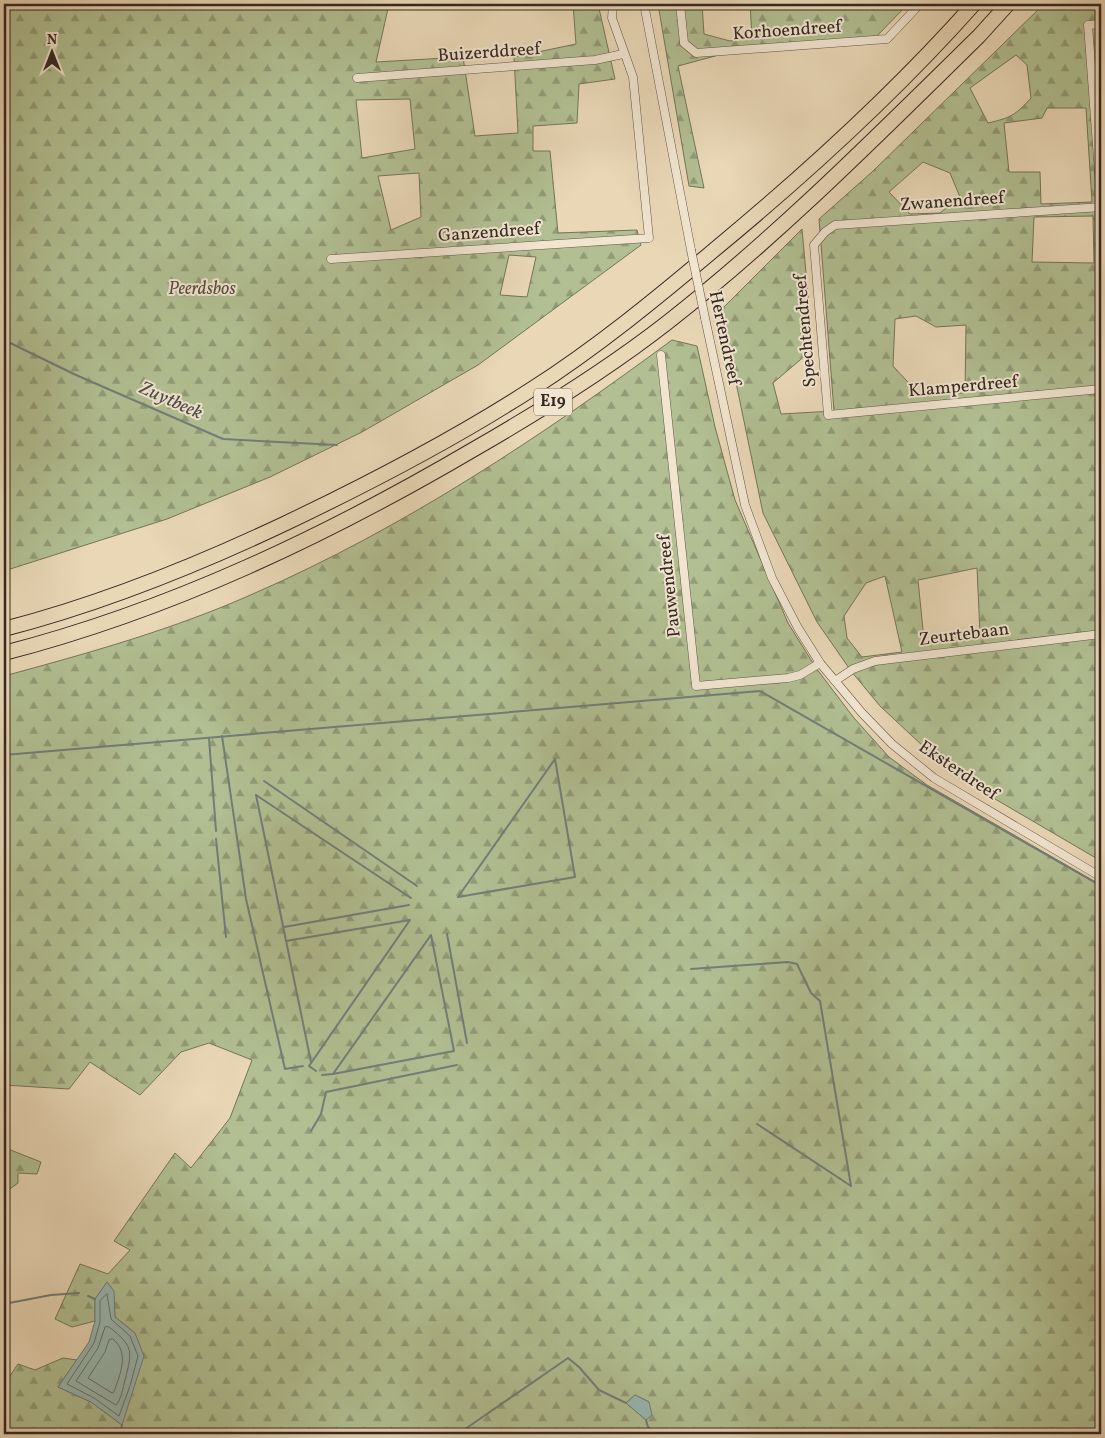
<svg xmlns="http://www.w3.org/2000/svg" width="1105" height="1438" viewBox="0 0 1105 1438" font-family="Vollkorn,serif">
<defs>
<pattern id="forest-firs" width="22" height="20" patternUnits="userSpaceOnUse" patternTransform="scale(1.25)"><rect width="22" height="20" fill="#b1bf92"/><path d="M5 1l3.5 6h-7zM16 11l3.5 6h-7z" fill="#919b77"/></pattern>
</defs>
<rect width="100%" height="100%" fill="#e9d7b6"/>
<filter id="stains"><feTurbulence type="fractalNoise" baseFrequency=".004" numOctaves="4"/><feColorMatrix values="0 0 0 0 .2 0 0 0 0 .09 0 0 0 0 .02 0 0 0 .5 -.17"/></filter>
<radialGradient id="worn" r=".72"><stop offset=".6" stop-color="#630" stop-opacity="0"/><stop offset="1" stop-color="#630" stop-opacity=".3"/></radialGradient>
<g fill="url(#forest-firs)" stroke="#74745a" fill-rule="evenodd">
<path d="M4,4h385l-13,58 87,-5 12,79 43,-3 -4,-76 62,-13 -3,-40h25l17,75 -36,5 -2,39 -44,3v25h17l8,82 79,-3 4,15 -163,120 -116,67 -92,45 -103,42 -163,52zM410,99l5,50 -53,9 -6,-58zM419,173l2,44 -30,13 -13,-54zM509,255l27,2 -9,40 -27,-2z"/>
<polygon points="658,4 702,4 704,34 730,41 752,37 750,4 798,4 825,8 841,4 908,4 873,40 730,52 678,66 704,188 689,186"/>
<path d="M1044,4h57v857l-147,-86 -74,-69 -29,-35 -34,-49 -54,-109 -42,-203 81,-81 11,120 -40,34 8,31 53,-3 -15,-192 53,-47zM1016,55l11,10 4,33c-15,17 -21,20 -43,25l-18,-35zM1047,108h39l6,94 -51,2 -1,-32h-31l-5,-49 38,-5zM923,162l27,11 10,24 -20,16 -30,1 -21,-22zM1093,216l1,47 -62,-1 2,-45zM916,316l20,11 30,-2 -1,68 -46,1 -26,-28 2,-47zM977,568l3,66 -56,6 -6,-60zM885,576l17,76 -40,5 -15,-19 -3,-22 22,-33z"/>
<path d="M672,340l25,6 18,81 20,73 53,123 28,45 38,50 35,39 38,28 174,100v549h-1097v-49l14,-21 17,6 28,-12 14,2 -19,27 33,15 31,23 13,-92 -20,-16 -2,-26 -6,-8 -12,16v22l-23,6 -17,-8 25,-55 28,10 22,-24 -16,-9 61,-88 16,15 39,-50 22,-58 -43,-17 -28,9 -41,43 -50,-33 -21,27 -65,-4v-409c85,-23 171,-47 251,-83 149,-65 287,-157 417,-253zM635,1395l14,7 -3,18 -20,-17z"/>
<polygon points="8,1149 41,1162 37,1174 18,1173 18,1183 4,1193 4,1158"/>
</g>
<g fill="#98b8b2" stroke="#717e79">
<polygon points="107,1282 114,1291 115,1317 135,1333 144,1356 122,1425 91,1402 58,1387 89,1342 95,1321 95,1299"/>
<polygon points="635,1395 649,1402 652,1415 646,1420 626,1403"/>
</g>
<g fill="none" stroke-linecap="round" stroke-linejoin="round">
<g stroke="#67706a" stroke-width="1">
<polygon points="107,1294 111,1319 130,1336 138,1356 130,1386 119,1416 94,1398 67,1384 94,1343 100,1322 100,1301"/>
<path d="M109,1327c24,19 24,23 16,53 -2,8 -4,20 -9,25l-40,-24 22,-33 7,-21z"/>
<path d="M113,1339c17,14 7,35 1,53l-2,1 -24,-15 17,-26 4,-12z"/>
</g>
<g stroke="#717e79" stroke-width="2">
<polyline points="4,340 76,375 223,439 337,445"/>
<polyline points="222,736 246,899 285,1069 303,1066"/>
<polyline points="209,738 216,831"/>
<polyline points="4,755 760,691 1101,886"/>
<polygon points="555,759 575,877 458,897"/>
<polyline points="264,781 417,886"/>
<polyline points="256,795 311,1062"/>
<polyline points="256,795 411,898"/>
<polyline points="216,839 226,937"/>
<polyline points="284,927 409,905"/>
<polyline points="447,934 467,1043"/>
<polyline points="286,941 410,920 309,1066 316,1071"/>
<polyline points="691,969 788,962 797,964 811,993 820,1001 851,1186 757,1124"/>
<polyline points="322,1075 333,1074 454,1051 431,935 333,1074"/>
<polyline points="311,1131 321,1114 326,1092 457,1065"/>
<polyline points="88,1296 95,1299"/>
<polyline points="4,1304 51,1295 79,1293"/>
<polyline points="646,1420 648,1427 656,1434"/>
<polyline points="120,1434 122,1425"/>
<polyline points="458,1434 568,1358 579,1367 599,1390 626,1403"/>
</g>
<defs>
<g id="minor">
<polyline points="644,4 691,250"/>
<polyline points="680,4 684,43 696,53 887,39 920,4"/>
<polyline points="1101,24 1088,25 1101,199"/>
<polyline points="357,78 595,60 623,54"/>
<polyline points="1101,207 835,225 825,232 814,245 828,415 1101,389"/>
<polyline points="331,259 649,238 633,77 612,18 613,4"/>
<polyline points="705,318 745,505 772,578 798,628 820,663 862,713 892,744 934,778 1101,877"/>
<polyline points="661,355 696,686 788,678 800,675 820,663"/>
<polyline points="835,681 853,669 875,661 1101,634"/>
</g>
<g id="motorway">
<path d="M4,629c97,-25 189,-62 280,-105 84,-40 169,-84 248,-135 64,-41 124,-90 182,-139 92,-76 180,-156 260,-246"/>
<path d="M4,653c167,-43 324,-118 472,-205 66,-38 132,-79 192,-126 111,-87 210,-187 311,-286l29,-32"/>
</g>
</defs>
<use href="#minor" stroke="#635448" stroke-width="9"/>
<use href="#motorway" stroke="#362823" stroke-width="16"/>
<use href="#minor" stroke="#f1e5d0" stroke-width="8"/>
<use href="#motorway" stroke="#e9d7b6" stroke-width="14"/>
<defs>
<polyline id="minor-bridge" points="691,250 705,318"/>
</defs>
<use href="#minor-bridge" stroke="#635448" stroke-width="9" stroke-linecap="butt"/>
<use href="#minor-bridge" stroke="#f1e5d0" stroke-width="8"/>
</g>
<g text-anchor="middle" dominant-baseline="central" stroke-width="4" stroke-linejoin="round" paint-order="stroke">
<rect fill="#f1e5d0" stroke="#6e6157" stroke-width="1" x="534" y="388.5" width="38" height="27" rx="4"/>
<g font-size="16" font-weight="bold" fill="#362823">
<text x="553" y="402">E19</text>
</g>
<g font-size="18" fill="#362823" stroke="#f1e5d0">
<text transform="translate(787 31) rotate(-4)">Korhoendreef</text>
<text transform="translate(489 53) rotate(-4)">Buizerddreef</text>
<text transform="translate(952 202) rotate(-4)">Zwanendreef</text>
<text transform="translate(489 233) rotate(-4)">Ganzendreef</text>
<text transform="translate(806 331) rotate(-95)">Spechtendreef</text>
<text transform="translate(724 338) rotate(78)">Hertendreef</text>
<text transform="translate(963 387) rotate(-5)">Klamperdreef</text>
<text transform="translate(670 586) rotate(-96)">Pauwendreef</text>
<text transform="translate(964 635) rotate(-7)">Zeurtebaan</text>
<text transform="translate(958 771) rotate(34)">Eksterdreef</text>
</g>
<g font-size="18" font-style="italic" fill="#554e3f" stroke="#f1e5d0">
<text x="202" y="289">Peerdsbos</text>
</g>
<g font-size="19" font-style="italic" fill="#4e4c47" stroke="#f1e5d0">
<text transform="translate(171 401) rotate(24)">Zuytbeek</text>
</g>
</g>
<rect width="1105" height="1438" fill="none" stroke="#e9d7b6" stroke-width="20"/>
<rect x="5" y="5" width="1095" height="1428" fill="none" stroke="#362823" stroke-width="2.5"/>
<rect x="10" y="10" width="1085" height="1418" fill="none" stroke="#362823"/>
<g transform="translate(52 52)" stroke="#f1e5d0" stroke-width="4" paint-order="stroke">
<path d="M0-4L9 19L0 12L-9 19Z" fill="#362823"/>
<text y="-8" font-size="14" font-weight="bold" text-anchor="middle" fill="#362823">N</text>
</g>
<rect width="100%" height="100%" filter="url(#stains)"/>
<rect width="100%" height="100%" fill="url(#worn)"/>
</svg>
